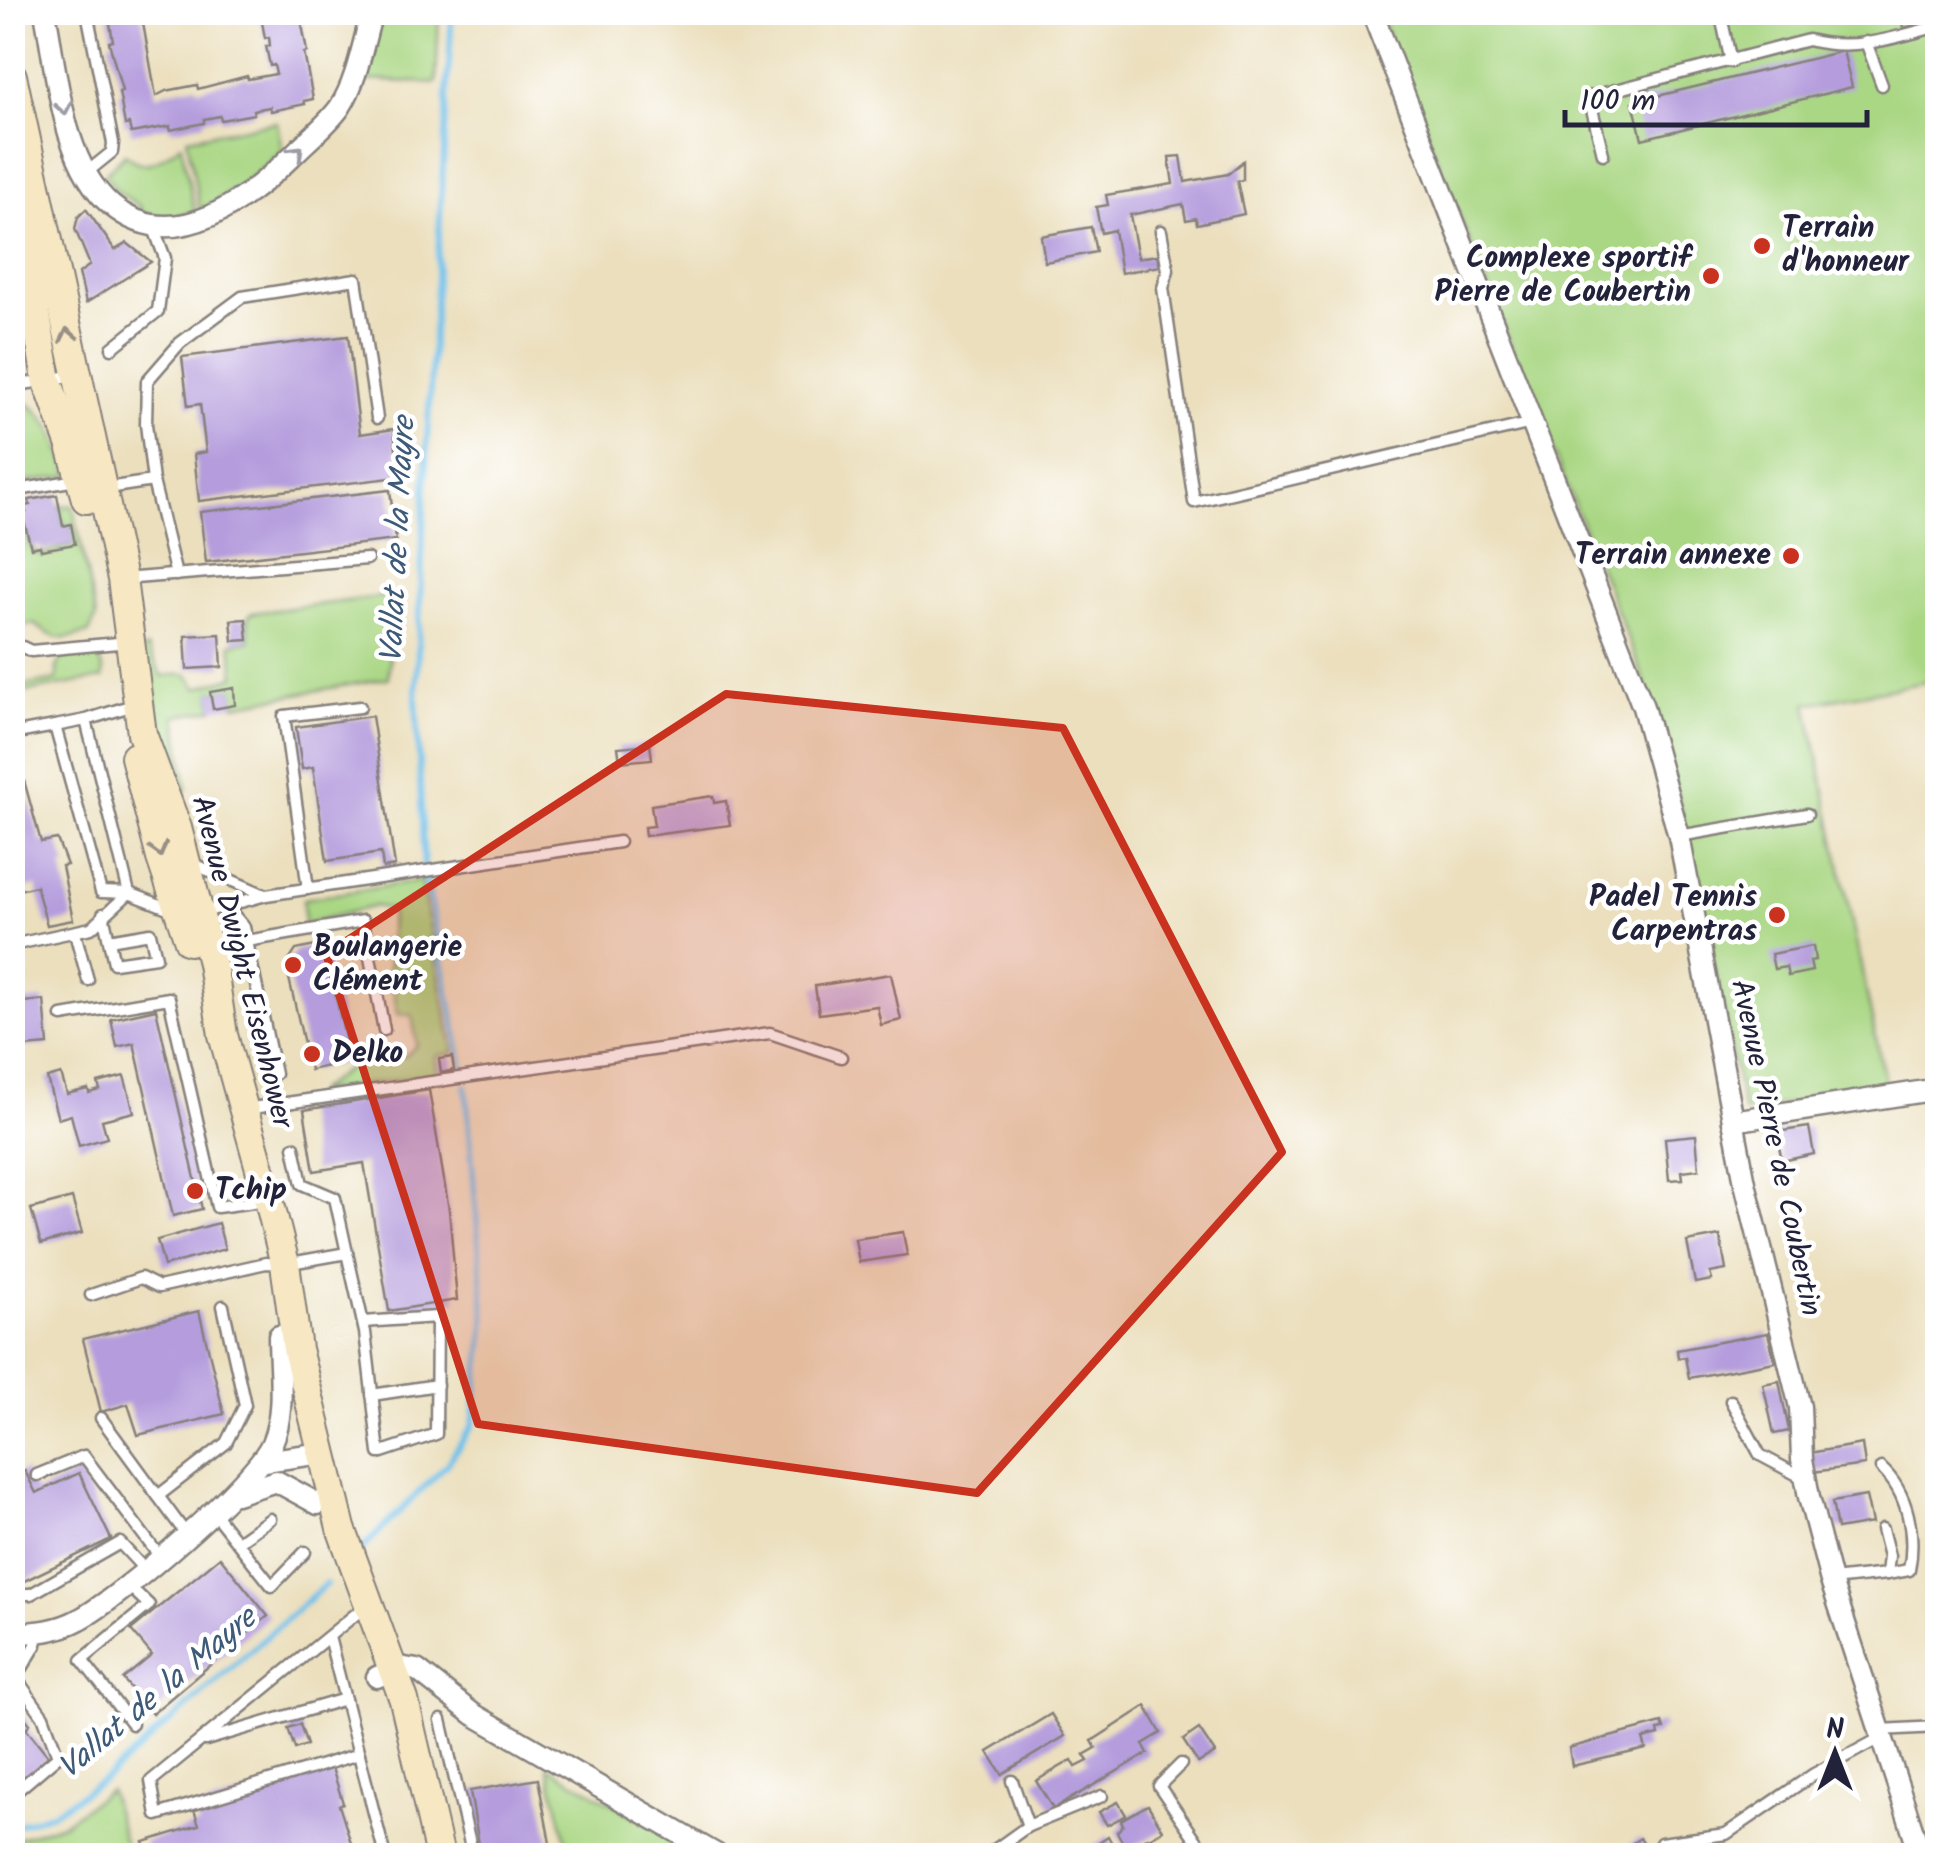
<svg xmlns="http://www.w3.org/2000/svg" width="1950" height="1868" viewBox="0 0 1950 1868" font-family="Kalam,sans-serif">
<rect width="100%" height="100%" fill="#fff"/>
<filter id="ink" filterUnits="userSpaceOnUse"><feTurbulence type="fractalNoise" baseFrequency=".01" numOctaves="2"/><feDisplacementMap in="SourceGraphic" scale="20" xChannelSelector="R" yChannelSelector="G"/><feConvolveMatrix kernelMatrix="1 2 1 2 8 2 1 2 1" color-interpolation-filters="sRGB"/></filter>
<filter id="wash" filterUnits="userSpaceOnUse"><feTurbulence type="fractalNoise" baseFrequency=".0048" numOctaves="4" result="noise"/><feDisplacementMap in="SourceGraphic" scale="40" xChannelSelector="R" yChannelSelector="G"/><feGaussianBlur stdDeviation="2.25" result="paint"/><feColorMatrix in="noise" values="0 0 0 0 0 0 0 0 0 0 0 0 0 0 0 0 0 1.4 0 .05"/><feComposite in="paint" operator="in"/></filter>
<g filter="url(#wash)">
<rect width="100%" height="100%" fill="#ebdfbd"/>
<g fill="#aad784" stroke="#667c60" stroke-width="2.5">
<polygon points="382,13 439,13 436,83 361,80"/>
<polygon points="1379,13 1937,13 1937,680 1807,704 1886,1087 1744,1112 1676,789 1649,693"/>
<polygon points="277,122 282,151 243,185 200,210 187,138"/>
<path d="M181,144l14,68 -29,6 -28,-6 3,-5 -23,-15 -13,-18 20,-20c20,20 37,5 56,-10z"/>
<path d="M12,395c39,17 45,44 58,81l-57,8z"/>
<path d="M59,506h14l23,111 -7,16c-29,8 -31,8 -55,-9l-21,3 -1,-108 16,16 3,13 9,7 34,-11 -3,-19 -8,1z"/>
<polygon points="396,595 388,678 235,705 233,689 211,692 213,709 176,716 187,790 172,789 137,652 147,648 162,676 187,674 197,688 235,676 231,644 250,641 248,617 252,613"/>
<path d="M65,653c21,0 41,-1 38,25l-82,15 2,-7 34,-6v-13z"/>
<polygon points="421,881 454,1053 436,1056 437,1074 316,1092 378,1047 404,1057 417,1045 412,1015 398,1014 389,966 391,909 375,906 304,924 303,899"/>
<polygon points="548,1767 704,1855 570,1855"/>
<polygon points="109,1790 128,1855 13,1855 13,1840 62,1824"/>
</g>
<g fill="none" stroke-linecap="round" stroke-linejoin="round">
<g stroke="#6fc1eb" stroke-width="6">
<polyline points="452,12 427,442 416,697 424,869 463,1067"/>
<polyline points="359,1552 447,1464 473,1425 485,1321 466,1086"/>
<polyline points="12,1827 52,1813 105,1779 326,1584"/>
</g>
</g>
<g id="blocks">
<g fill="#b59ddd">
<polygon points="108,12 141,12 156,96 166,91 197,85 198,89 247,76 248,79 276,74 274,65 270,66 266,46 270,46 269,37 265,38 260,12 296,12 298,19 301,19 307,52 304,53 313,99 304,101 305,104 271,111 270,107 253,110 254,114 221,120 220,116 204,119 204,123 170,130 170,126 131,133 129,124 125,125 119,92 122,91 109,42 113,41"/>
<polygon points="1900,12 1938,12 1938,20 1903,28"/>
<polygon points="1843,51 1852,87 1642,139 1633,102"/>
<polygon points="1181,156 1185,182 1228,174 1243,161 1243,180 1237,181 1244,214 1197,224 1196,218 1186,220 1183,204 1130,215 1138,258 1158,255 1160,266 1121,273 1114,230 1101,233 1096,207 1108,205 1106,195 1173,184 1169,157"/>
<polygon points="86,209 115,250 127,243 151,262 86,303 79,273 90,265 75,229 78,217"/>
<polygon points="1091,227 1096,252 1045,262 1041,236"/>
<polygon points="348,336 360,434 394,429 399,477 199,501 194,454 206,452 200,404 188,406 182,357"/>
<polygon points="390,490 396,540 206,562 200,512"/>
<polygon points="57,495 63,526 71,524 75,544 41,550 40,546 31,548 22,513 26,512 24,506 30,505 29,500"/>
<polygon points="246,619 248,640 233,641 231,620"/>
<polygon points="220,634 222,667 187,669 185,636"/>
<polygon points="234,688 235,705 213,709 210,692"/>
<polygon points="372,716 395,866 383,868 381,853 327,861 313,767 302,769 296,727"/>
<polygon points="12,737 41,842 57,839 67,865 62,866 73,920 47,925 36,886 19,890 12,858"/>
<polygon points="650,744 652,759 620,762 618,747"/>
<polygon points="713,796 714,803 726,801 730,825 645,836 644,827 654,826 651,805"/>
<polygon points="324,944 350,1061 310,1070 286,965 296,950"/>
<polygon points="1813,946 1815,960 1810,961 1812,971 1788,976 1786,967 1774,969 1771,954"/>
<polygon points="891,974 901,1020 881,1025 877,1006 819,1014 815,986"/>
<polygon points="44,1000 48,1045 12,1048 12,1003"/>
<polygon points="156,1009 202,1209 173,1216 134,1043 117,1047 111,1019"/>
<polygon points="452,1057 454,1070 441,1073 439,1059"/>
<polygon points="61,1074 67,1094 88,1089 89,1093 100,1090 98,1083 124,1076 134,1112 102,1120 107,1138 79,1146 71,1115 58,1119 47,1078"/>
<polygon points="429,1090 449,1210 457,1300 389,1311 364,1163 314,1171 304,1110"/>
<polygon points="1809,1127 1814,1154 1782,1161 1776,1132"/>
<polygon points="1696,1135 1699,1169 1682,1171 1683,1179 1669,1180 1665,1138"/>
<polygon points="72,1198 82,1233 41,1244 31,1209"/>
<polygon points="218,1223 225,1249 164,1266 157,1240"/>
<polygon points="903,1232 907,1255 859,1262 855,1239"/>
<polygon points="1720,1236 1726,1270 1710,1273 1712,1280 1695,1283 1687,1242"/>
<polygon points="199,1311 224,1414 138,1435 128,1404 101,1412 83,1339"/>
<polygon points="1768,1333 1775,1362 1689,1378 1685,1357 1678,1358 1677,1350"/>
<polygon points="1779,1381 1789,1431 1774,1434 1763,1384"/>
<polygon points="1862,1444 1865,1465 1812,1472 1809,1453"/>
<polygon points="25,1471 36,1493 79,1473 111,1539 20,1583 12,1567 12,1477"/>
<polygon points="1866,1496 1872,1523 1837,1529 1832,1502"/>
<polygon points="220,1557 268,1616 152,1714 123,1679 152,1655 131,1630"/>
<polygon points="12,1702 30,1724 26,1728 49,1757 12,1787"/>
<polygon points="1146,1706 1161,1733 1143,1744 1148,1753 1053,1809 1036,1781 1072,1760 1076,1767 1088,1761 1084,1755 1096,1748 1092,1741"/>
<polygon points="1051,1714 1065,1736 1002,1774 988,1752"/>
<polygon points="1662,1723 1664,1729 1658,1730 1659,1735 1643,1739 1646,1749 1572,1766 1569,1748"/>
<polygon points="300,1724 307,1745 295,1749 288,1728"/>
<polygon points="1199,1729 1215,1753 1198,1763 1183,1740"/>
<polygon points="332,1768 343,1803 339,1805 355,1856 148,1856 144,1842 199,1825 194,1810"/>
<polygon points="538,1779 552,1854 481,1856 470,1791"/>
<polygon points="1118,1802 1126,1815 1107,1825 1099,1812"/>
<polygon points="1148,1805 1163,1830 1127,1850 1117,1832 1123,1825 1121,1820"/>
<polygon points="1108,1836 1114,1847 1098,1856 1093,1846"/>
<polygon points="1640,1838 1651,1856 1622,1856 1619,1852"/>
</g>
</g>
</g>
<g filter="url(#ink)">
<use href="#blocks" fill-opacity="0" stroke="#86807c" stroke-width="2.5"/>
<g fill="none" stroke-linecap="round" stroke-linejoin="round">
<defs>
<g id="service">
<polyline points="1720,12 1731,62"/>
<polyline points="1866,42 1882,85"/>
<path d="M1603,154l-14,-57 219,-57c45,12 86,-2 130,-14"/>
<polyline points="86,173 112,152 113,143 87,12"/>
<polyline points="1161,231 1168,270 1163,288 1194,502 1532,423"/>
<polyline points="112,348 158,311 165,258 153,226"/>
<polyline points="12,386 76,375"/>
<polyline points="153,481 146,424 147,381 180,343 242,297 356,279 377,418"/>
<polyline points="107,488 153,481 176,575"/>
<polyline points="12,491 76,480"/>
<polyline points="123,579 367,559"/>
<polyline points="12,642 31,651 118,643"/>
<polyline points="127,707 86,720 129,893 173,910"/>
<polyline points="86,720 55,726 101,892 129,893"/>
<polyline points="17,733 55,726"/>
<polyline points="1679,836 1807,814"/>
<polyline points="189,862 265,895"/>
<polyline points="308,889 284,716 360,707"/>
<polyline points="226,906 244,927 275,1074"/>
<polyline points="200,913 266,895 619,842"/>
<polyline points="103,914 114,963 156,957 150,933 109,940"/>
<polyline points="75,933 88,980"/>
<polyline points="247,941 363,921 384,1030"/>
<polyline points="12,945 91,928 128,894"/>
<polyline points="62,1016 169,998 217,1207 254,1202"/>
<polyline points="245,1109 770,1033 841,1057"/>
<polyline points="294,1147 302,1184 335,1198 347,1253"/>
<polyline points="91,1295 141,1278 159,1287 266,1263 285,1264 347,1253 365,1332 379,1453 436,1434 437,1317 363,1322"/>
<polyline points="372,1395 437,1385"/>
<polyline points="1731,1401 1760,1455 1805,1479"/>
<polyline points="101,1418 158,1496"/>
<path d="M1881,1468c27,24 35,66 28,102l-22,4"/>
<polyline points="37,1475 84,1456 160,1557"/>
<polyline points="213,1512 272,1586 305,1552"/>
<polyline points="186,1534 158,1496 226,1443 245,1405 223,1306"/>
<polyline points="238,1542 270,1519"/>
<polyline points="1832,1580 1887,1574 1889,1556 1882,1529"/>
<polyline points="128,1585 149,1605 82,1660 132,1724"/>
<polyline points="12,1594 31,1594 120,1543 145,1570"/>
<polyline points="329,1637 385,1856"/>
<polyline points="441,1720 473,1856"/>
<polyline points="206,1740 345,1699"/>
<polyline points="359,1754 157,1815 151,1781 367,1605"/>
<polyline points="1181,1764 1159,1786 1207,1856"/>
<polyline points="12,1795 58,1756 43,1716 16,1678 36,1645 37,1633"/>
<polyline points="1028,1826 1102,1796"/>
<polyline points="1661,1843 1726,1834 1814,1774 1877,1740 1880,1730 1938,1727"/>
<polyline points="986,1856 1028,1826 1012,1781"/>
<polyline points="1132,1856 1149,1844"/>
</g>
<g id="minor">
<path d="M45,12c12,61 17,151 66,193 64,54 139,-7 186,-54 14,-14 31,-27 43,-44 17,-26 23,-64 32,-95"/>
<polyline points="1372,12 1643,707 1679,836 1745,1183 1800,1407 1802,1459 1809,1497 1831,1581 1921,1856"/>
<polyline points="1733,1121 1938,1089"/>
<polyline points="264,1461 323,1453"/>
<polyline points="236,1494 276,1481 318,1504"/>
<path d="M12,1633c25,0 46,-2 68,-14 39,-20 176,-138 192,-176 14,-32 7,-73 7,-107"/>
<polyline points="377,1677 399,1667 417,1670 473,1714 719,1856"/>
</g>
<g id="secondary">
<polyline points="12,76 122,579 142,734 177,828 212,963 223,1035 271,1208 285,1264 297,1349 341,1528 404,1700 440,1856"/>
<polyline points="12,175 47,380 71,446 86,499"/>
<polyline points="135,757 161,858 189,941"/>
</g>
</defs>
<use href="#service" stroke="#86807c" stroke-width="15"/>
<use href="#minor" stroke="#86807c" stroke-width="25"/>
<use href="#secondary" stroke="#86807c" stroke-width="32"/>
<use href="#service" stroke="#fff" stroke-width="10"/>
<use href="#minor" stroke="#fff" stroke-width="20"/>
<use href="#secondary" stroke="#f7e8c3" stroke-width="28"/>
</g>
<defs><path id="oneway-chevron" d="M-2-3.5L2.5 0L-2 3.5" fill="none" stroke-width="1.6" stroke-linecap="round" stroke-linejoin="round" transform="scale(2.5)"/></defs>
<g stroke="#9c9ca7">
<use href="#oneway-chevron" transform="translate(64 108) rotate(79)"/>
<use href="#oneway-chevron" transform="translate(297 152) rotate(-45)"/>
</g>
<g stroke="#978f86">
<use href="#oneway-chevron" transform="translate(68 335) rotate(-102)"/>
<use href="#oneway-chevron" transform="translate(159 850) rotate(74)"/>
</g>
</g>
<path fill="#c8321e" fill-opacity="0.2" stroke="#c8321e" stroke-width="8" stroke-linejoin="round" d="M726,694l337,34 219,424 -305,341 -499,-69 -152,-470z"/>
<g fill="#c8321e" stroke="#fff" stroke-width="4">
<circle cx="1762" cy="246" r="10"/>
<circle cx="1711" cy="276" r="10"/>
<circle cx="1791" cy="556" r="10"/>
<circle cx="1777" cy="915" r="10"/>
<circle cx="293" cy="965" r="10"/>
<circle cx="312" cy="1054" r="10"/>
<circle cx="195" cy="1191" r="10"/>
</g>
<g text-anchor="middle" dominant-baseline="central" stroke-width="9" stroke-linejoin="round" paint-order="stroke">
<g font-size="30" font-weight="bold" fill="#22223b" stroke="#fff" text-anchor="start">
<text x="1782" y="229">Terrain<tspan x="1782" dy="34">d'honneur</tspan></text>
<text x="1691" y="259" text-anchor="end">Complexe sportif<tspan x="1691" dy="34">Pierre de Coubertin</tspan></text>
<text x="1771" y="556" text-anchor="end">Terrain annexe</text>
<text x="1757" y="898" text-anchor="end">Padel Tennis<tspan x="1757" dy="34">Carpentras</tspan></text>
<text x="313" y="948">Boulangerie<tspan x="313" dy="34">Clément</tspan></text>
<text x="332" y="1054">Delko</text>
<text x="215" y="1191">Tchip</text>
</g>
<g font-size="30" fill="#22223b" stroke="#fff">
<text transform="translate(241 962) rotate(76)">Avenue Dwight Eisenhower</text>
<text transform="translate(1775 1148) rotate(78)">Avenue Pierre de Coubertin</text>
</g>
<g font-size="32" font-style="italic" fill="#3d5a79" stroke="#fff">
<text transform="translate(399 540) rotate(-87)">Vallat de la Mayre</text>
<text transform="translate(158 1694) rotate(-40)">Vallat de la Mayre</text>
</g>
</g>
<rect width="1950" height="1868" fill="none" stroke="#fff" stroke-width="50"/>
<g transform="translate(1835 1753)" stroke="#ffffff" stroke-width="8" paint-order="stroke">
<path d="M0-8L18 38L0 25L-18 38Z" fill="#22223b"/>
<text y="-15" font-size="28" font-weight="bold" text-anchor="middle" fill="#22223b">N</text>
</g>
<path d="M1565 110v15h302v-15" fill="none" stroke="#22223b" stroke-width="5"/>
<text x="1580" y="110" font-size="30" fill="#22223b" stroke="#ffffff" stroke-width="8" paint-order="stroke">100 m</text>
</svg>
